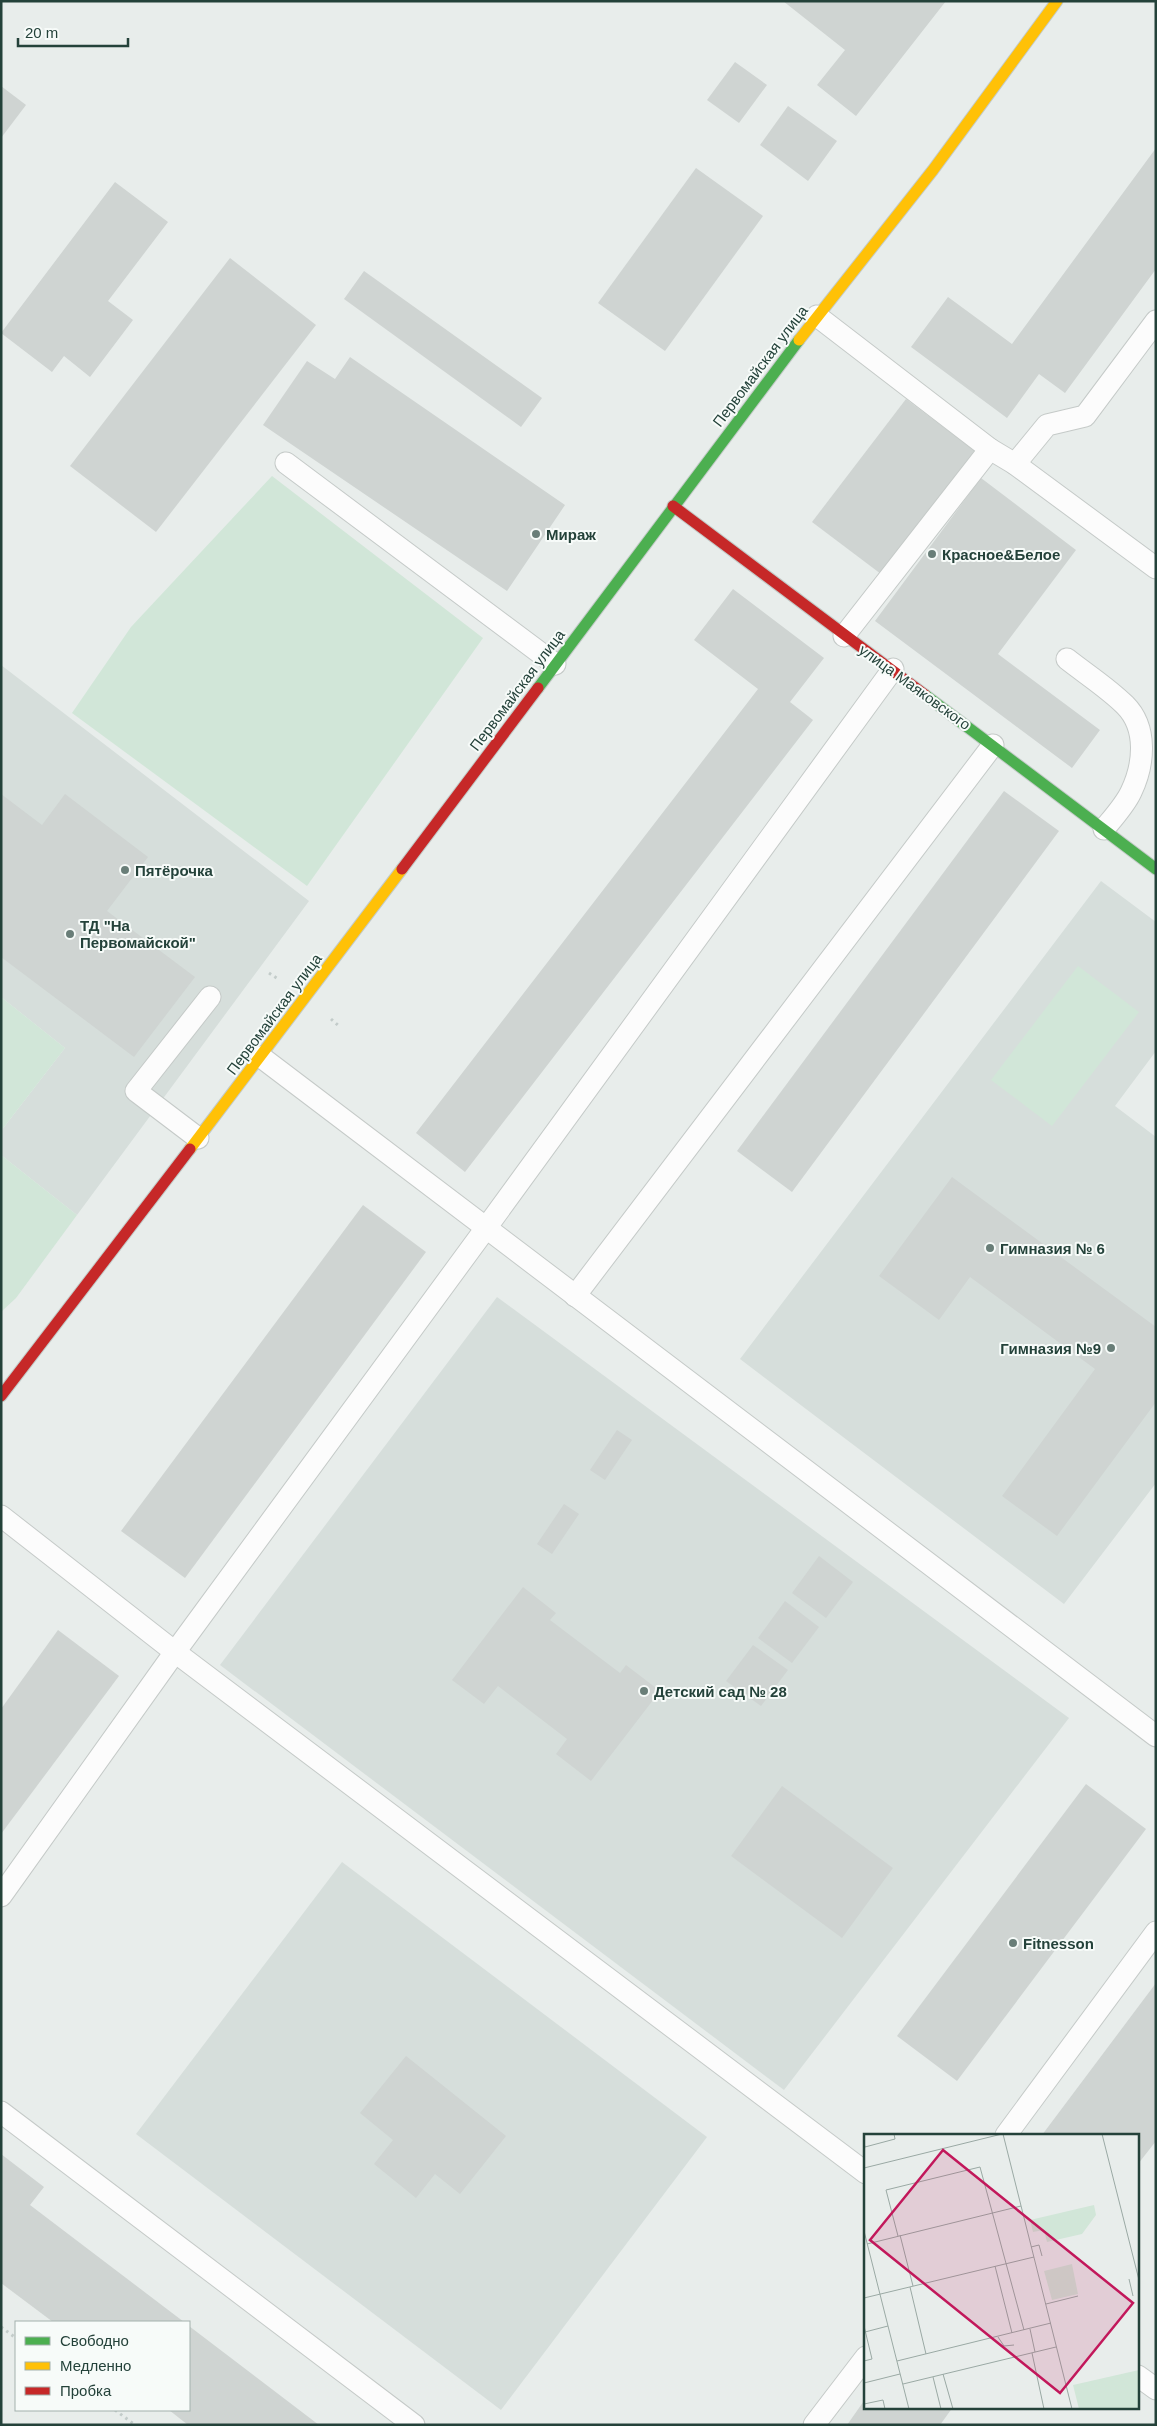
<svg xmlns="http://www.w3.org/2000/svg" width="1157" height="2426" viewBox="0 0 1157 2426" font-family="Arial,sans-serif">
<rect width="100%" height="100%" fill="#e8edeb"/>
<g fill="#d6dedb">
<polygon points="1,665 309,901 77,1215 1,1155 1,1131 65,1048 1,997"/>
<polygon points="1101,881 1156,922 1156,1051 1115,1106 1156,1137 1156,1483 1064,1604 740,1359"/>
<polygon points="497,1297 1069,1718 784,2090 220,1665"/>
<polygon points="342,1862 707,2137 501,2410 136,2134"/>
</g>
<g fill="#d1e6d8">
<polygon points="272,476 483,638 307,886 72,713 131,627"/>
<polygon points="1078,966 1139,1012 1052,1126 991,1080"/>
<polygon points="1,997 65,1048 1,1131"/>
<polygon points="1,1155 77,1215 16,1298 1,1312"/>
</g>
<g fill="#cfd4d2">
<polygon points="783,1 946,1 856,116 817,85 845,50"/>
<polygon points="735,62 767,85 739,123 707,100"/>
<polygon points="1,86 26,105 1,138"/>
<polygon points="788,106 837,141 808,181 760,145"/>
<polygon points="1156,148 1156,269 1065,393 1039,374 1007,418 911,347 948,297 1012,344"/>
<polygon points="696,168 763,216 665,351 598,303"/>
<polygon points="115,182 168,222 108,301 133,320 90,377 64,356 52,372 1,333"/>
<polygon points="230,258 316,325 156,532 70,466"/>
<polygon points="364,271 542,398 521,427 344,299"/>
<polygon points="350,357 565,505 507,591 263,425 307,361 335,379"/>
<polygon points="906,399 975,451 881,574 812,522"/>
<polygon points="981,478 1076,550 998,654 1100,730 1072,768 875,621"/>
<polygon points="733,589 824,658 790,702 813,720 465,1172 416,1133 758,689 694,640"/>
<polygon points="1004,791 1059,831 792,1192 737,1151"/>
<polygon points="1,794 42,825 65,794 148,857 107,911 195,977 134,1057 1,957"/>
<polygon points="952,1177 1156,1327 1156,1402 1057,1536 1002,1496 1095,1369 970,1277 939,1320 879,1276"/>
<polygon points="363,1205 426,1252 185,1578 121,1531"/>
<polygon points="617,1430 632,1440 605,1480 590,1470"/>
<polygon points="564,1504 579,1514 552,1554 537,1544"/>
<polygon points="819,1556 853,1582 826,1618 792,1593"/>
<polygon points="523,1587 556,1613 550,1620 620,1673 626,1665 660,1691 591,1781 556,1754 567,1739 498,1686 484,1704 452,1680"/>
<polygon points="785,1601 819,1627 792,1663 758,1638"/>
<polygon points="58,1630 119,1676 1,1834 1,1709"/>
<polygon points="753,1645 788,1670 761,1706 726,1681"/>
<polygon points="1086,1784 1146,1829 957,2081 897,2036"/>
<polygon points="782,1786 893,1868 842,1938 731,1856"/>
<polygon points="1156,1983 1156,2141 1138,2164 1138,2135 1042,2135"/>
<polygon points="406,2056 506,2136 460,2194 435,2174 416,2198 374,2164 393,2140 360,2113"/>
<polygon points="1,2154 44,2187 30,2205 184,2322 53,2322 1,2283"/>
<polygon points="189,2326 319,2425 188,2425 169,2410 189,2410"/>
<polygon points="866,2398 866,2407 953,2407 940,2425 847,2425"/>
</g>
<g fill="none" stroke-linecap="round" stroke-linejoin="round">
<defs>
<g id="lane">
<polyline points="817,316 990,449 1015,464 1156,568"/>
<polyline points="286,463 555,664"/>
<polyline points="1015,464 1047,425 1085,416 1156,321"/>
<polyline points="844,636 990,449"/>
<path d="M1067,659c19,15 41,29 58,46 23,23 19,60 6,87 -6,13 -18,26 -27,37"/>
<polyline points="261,1057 1156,1736"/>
<polyline points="198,1138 136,1091 210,997"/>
<polyline points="575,1296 993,745"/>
<polyline points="1,1516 175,1652 866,2173"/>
<polyline points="1,1896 175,1652 486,1228 893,669"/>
<polyline points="1,2112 414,2425"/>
<polyline points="1006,2135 1156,1932"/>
<polyline points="1138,2376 1156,2389"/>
<polyline points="814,2425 866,2357"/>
</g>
<g id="fast">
<polyline points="538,688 799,340"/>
<polyline points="925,695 1156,869"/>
</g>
<g id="slow">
<polyline points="799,340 933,170 1057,1"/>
<polyline points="190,1149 402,869"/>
</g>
<g id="jam">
<polyline points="673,506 925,695"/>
<polyline points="402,869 538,688"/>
<polyline points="1,1396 190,1149"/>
</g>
</defs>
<use href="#lane" stroke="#c5cac8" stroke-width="23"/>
<use href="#fast" stroke="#c3cbc8" stroke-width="13"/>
<use href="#slow" stroke="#c3cbc8" stroke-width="13"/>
<use href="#jam" stroke="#c3cbc8" stroke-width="13"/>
<g stroke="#c3ccca" stroke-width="3" stroke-dasharray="2.5 4" stroke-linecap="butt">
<polyline points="269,973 278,979"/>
<polyline points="331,1019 340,1027"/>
<polyline points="1,2327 16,2338"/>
<polyline points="115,2410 135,2425"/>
</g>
<use href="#lane" stroke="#fcfcfc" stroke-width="21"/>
<use href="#fast" stroke="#4caf50" stroke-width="11"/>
<use href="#slow" stroke="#ffc107" stroke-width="11"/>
<use href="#jam" stroke="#c62828" stroke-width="11"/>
</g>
<g fill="#697e78" stroke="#f7fbf9" stroke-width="2">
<circle cx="536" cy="534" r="5"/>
<circle cx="932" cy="554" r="5"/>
<circle cx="125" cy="870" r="5"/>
<circle cx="70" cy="934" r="5"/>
<circle cx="990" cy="1248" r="5"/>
<circle cx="1111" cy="1348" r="5"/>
<circle cx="644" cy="1691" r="5"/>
<circle cx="1013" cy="1943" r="5"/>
</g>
<g text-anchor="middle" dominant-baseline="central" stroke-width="4" stroke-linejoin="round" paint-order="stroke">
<g font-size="15" fill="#24423a" stroke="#f7fbf9">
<text transform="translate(760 366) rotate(-53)">Первомайская улица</text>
<text transform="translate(915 687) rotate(36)">улица Маяковского</text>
<text transform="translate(517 690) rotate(-53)">Первомайская улица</text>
<text transform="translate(274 1014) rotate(-53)">Первомайская улица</text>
</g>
<g font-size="15" font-weight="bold" fill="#24423a" stroke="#f7fbf9" text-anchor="start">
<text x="546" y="534">Мираж</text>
<text x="942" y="554">Красное&amp;Белое</text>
<text x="135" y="870">Пятёрочка</text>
<text x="80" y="925">ТД "На<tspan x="80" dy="17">Первомайской"</tspan></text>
<text x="1000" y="1248">Гимназия № 6</text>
<text x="1101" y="1348" text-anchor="end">Гимназия №9</text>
<text x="654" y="1691">Детский сад № 28</text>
<text x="1023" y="1943">Fitnesson</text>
</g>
</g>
<g transform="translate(864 2134)">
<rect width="275" height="275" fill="#e8edeb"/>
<path d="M230,71l2,10 -14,19 -35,8 -3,-12 -11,2 -3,-12zM208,130l6,30 -26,6 -8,-29zM275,236v39h-60l-6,-24z" fill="#d1e6d8"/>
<path fill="none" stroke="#9aa9a4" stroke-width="1" d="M139,0l69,275M238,0l37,146M0,9l1,4 30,-8 -1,-5M0,34l138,-34M0,97l45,178M36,101l13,51M34,102l-12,-46 94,-23 44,163M3,110l154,-38M167,113l8,-2 3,11M131,132l17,67M265,145l4,17M46,153l16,67M0,164l170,-41M182,170l32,-8M0,192l8,33 -8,2M166,195l5,23M1,198l23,-6M134,203l6,9 10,-1M168,219l12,56M33,227l154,-38M79,240l10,35M69,243l8,32M0,249l36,-9M39,250l153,-37M0,270l19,-4 2,9"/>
<path fill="#c2185b" fill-opacity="0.15" stroke="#c2185b" stroke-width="2.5" d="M79,16l190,153 -73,90 -190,-153z"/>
<rect width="275" height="275" fill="none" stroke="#24423a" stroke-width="2.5"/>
</g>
<rect width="1157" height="2426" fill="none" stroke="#24423a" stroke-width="5"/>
<rect x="15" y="2321" width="175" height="90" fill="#f7fbf9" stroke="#a3b1ad"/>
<rect x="25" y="2337" width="25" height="8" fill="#4caf50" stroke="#a3b1ad"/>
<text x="60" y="2346" font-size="15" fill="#24423a">Свободно</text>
<rect x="25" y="2362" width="25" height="8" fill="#ffc107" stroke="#a3b1ad"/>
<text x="60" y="2371" font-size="15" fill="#24423a">Медленно</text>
<rect x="25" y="2387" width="25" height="8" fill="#c62828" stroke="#a3b1ad"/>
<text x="60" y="2396" font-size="15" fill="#24423a">Пробка</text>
<path d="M18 38v8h110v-8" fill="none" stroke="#24423a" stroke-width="2.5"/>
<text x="25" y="38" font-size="15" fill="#24423a" stroke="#f7fbf9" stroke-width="4" paint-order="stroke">20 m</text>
</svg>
